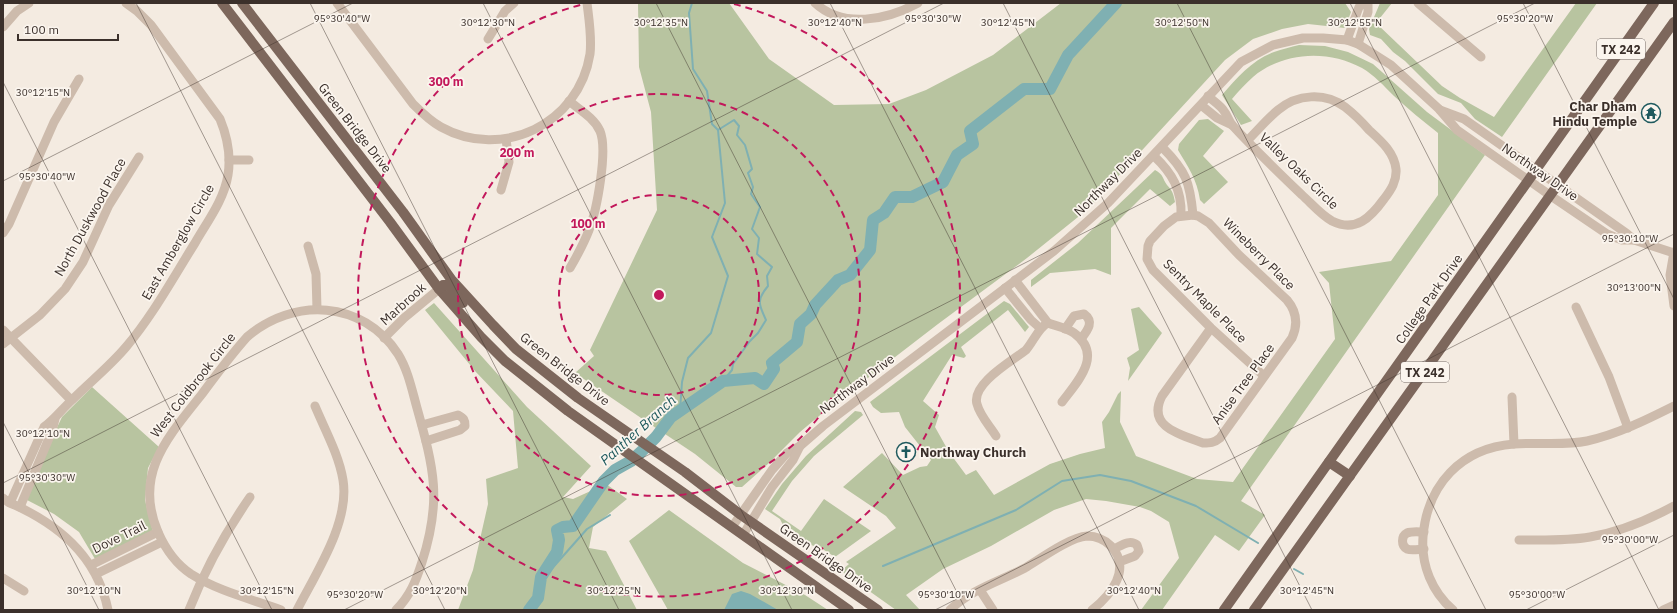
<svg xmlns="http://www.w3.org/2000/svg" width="1677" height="613" viewBox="0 0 1677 613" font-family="'IBM Plex Sans',sans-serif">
<rect width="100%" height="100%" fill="#f4ebe1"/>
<g fill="#b8c4a0">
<polygon points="638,3 729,3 769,59 834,105 889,104 926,90 993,55 1061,3 1345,3 1351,12 1345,28 1308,24 1282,29 1253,39 1225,60 1088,209 1027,258 938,324 825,411 800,432 769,463 742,487 736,487 695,454 644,420 575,373 594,356 590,350 657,210 651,112 639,67"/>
<polygon points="1380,3 1392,3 1376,23 1442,86 1460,98 1494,117 1576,3 1597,3 1502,137 1475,119 1461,103 1438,94 1405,61 1393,52 1381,39 1370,35 1369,29"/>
<path d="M1299,45l26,1 23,6 25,12 54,48 58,43 -244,346 24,14 -26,36 -24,-16 -53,75h-21l38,-52 -10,-36 -18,-11 -11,-4 -34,-6 -20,-2 -32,11 -63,36 -48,23 -37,26 14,15h-24l-55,-39 8,-7 -3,-2 50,-34 -10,-12 -43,-29 39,-34 21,22 17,-8 7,-1 4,-6 -26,-33 -6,-15 -18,1 -8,-6 -3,-5 134,-101 6,3 19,23 -4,5 -17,-22 -47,37 5,9 -2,2 -12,-3 -29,46 16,14 -4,12 14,25 17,23 10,-5 18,25 56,-31 30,-10 25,-6 -3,-26 7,-10 9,-18 3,-3 -1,31 16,34 61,23 36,3 102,-143 -6,-56 -10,-11 72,-11 47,-66v-62c-15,-12 -30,-24 -44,-37 -10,-10 -20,-21 -32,-28 -35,-19 -79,-16 -109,9 -8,7 -15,15 -21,22l20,22 -11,4 -19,-30c15,-17 30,-35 52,-43 8,-3 17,-5 25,-7z"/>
<path d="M1208,119l16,12 -21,25 25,26 -24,22 -4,-4c-3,-21 -12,-33 -22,-50l1,-6 20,-24z"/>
<path d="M1155,170c9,5 7,8 12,15 6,7 6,8 8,17l-5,4 -20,-17 -39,39v47l-16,-6 -45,4 -19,14v-7l47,-37z"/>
<polygon points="434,303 527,407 591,466 563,497 573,499 606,484 627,499 593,527 589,548 606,551 637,610 458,610 473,570 488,504 486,479 518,468 513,411 475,371 425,310"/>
<polygon points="1139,307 1162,333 1128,381 1130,368 1127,358 1139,350 1131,309"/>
<polygon points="92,387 159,447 148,468 145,500 153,532 95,559 79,532 54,514 27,500 44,455 62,417"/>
<polygon points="855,411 861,412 863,415 814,456 792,481 772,511 801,531 824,499 871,531 835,557 821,548 804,543 784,527 780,519 765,509 782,484 806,456"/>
<polygon points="669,510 743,563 805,595 828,610 668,610 629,541"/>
</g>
<polygon fill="#7fb0b2" points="741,591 750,594 778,610 724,610 732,594"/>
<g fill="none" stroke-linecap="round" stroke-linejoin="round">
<g stroke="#7fb0b2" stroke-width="2">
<path d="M692,3l-3,10 4,56 14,22 5,33 6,6 16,-10 5,6 -2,9 8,10 7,24 -4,4 5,14 -2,7 9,13 -8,22 7,9 -2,16 15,13 -5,9 1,10c-12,14 -9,19 -2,34l-8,13 -8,8 -17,23 -1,6 -9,11"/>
<polyline points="680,410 682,382 688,358 711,333 728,276 712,237 725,203 718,130"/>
<polyline points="883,566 1016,510 1062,481 1100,475 1131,481 1196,506 1258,543"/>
<polyline points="1294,569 1303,574"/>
<polyline points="540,582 587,529 610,515"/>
</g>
<polyline stroke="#7fb0b2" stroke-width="12" points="529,610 538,598 541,577 557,552 559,540 557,530 563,527 573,526 604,481 615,470 631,461 642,451 656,437 671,417 723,381 755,378 764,384 774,369 772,363 797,342 800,324 811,314 815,305 838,280 850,275 870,250 873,220 884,213 895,197 912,197 943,182 957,155 973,144 970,131 1024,89 1050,89 1068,55 1116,3"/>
<g stroke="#cdbbac" stroke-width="9">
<path d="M337,3l76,101c9,9 17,17 28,23 61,34 138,-3 149,-73 2,-17 -1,-34 -3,-51"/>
<path d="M815,3c28,26 72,17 103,0"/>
<polyline points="1418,3 1481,57"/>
<polyline points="3,27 17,11 29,3"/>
<polyline points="488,39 505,11 514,3"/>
<polyline points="1347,40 1359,7 1364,3"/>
<polyline points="1358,44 1368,12 1368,3"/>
<path d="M1208,96c5,5 12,9 16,15 4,5 5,11 9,15 22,24 46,47 69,69 9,8 19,20 30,26 24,12 39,-4 52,-22 7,-9 13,-18 12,-30 -2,-17 -15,-28 -27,-39 -7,-8 -15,-16 -24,-23 -20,-15 -48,-13 -67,3 -11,9 -20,20 -30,30"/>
<path d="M569,101c11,9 25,17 31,30 8,19 -3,79 -11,99 -5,13 -12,26 -19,38"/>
<polyline points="1201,105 1217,118 1232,125"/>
<polyline points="1440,110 1464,119 1609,221 1626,233 1634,240"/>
<path d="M1162,147c24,24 28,35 31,68"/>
<path d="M1154,156c18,17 28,34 27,59"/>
<polyline points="229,160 249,160"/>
<polyline points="501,190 509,162 506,139"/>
<polyline points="3,233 9,224 54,122 79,79"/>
<polyline points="308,246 316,274 317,309"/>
<polyline points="1674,252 1670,275 1674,306"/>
<polyline points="1015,280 1048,323"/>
<polyline points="1005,288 1031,320 1040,328"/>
<polyline points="1576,307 1609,377 1628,428"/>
<path d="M1211,328l-49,68c-16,31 19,39 41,47 7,0 11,0 17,-5l72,-100c6,-13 5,-26 -5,-38l-48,-45 -30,-32 -11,-7 -5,-1 -17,2 -12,9 -14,15 -2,5 -1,13 6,11 58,58 53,48"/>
<path d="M1065,329l9,-13 10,-2c11,8 3,17 -3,25"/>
<polyline points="3,330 71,400"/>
<polyline points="384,338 404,318 439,289"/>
<polyline points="3,344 40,315 65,289 83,262 109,205 139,157"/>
<polyline points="1512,397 1514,444"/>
<path d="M422,425l36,-10c6,3 7,5 7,11l-5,4 -34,11"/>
<path d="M996,436c-6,-10 -16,-20 -19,-32 -6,-20 35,-43 49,-54 7,-8 13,-23 22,-27 8,3 19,5 26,10 30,22 3,49 -12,69"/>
<path d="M3,498l5,4c49,21 89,53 100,108"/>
<path d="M10,503l34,-76c11,-8 18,-18 28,-27 18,-18 38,-34 54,-53 27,-32 47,-69 69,-104 12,-21 29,-43 33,-68 3,-19 -1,-39 -8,-56l-69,-94 -14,-14 -11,-8"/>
<polyline points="20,507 52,431 55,419"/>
<polyline points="732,527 772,470 787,453 800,446 823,426 1054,251 1108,203 1241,62 1273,45 1303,38 1323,38 1347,40 1358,44 1391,65 1439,109 1457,130 1551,196 1607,234 1622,240 1634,240 1674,253"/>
<polyline points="743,535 772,487 793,460 800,446"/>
<path d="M1519,540c23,0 48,1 71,-3 29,-5 58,-17 84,-31"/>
<path d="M1114,549c8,-4 16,-10 23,-4l2,6 -4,5 -16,6"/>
<path d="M1424,549c-5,0 -12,2 -17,0 -6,-3 -6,-13 0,-16 5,-2 12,-1 17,-1"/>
<polyline points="91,565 158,532"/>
<polyline points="96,574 162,542"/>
<polyline points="3,578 24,591"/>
<polyline points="980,590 993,610"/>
<path d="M189,610c16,-41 36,-77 61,-113"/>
<path d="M281,610c-30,-11 -63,-19 -90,-36 -15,-10 -26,-26 -33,-42 -25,-58 10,-95 44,-138 14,-19 29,-39 45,-57 46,-40 116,-37 151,17 10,16 14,36 19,54 17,61 25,92 5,154 -6,19 -12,34 -26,48"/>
<path d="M297,610c19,-37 53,-88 46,-130 -4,-25 -18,-50 -28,-74"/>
<path d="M950,610c20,-20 50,-29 75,-42 15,-9 45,-31 62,-32 9,0 18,4 24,10 21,23 0,49 -19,64"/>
<path d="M1453,610c-21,-18 -32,-45 -30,-73 4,-52 38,-89 91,-93 24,-2 49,2 73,-3 31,-7 59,-21 87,-35"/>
<polyline points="1663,610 1674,605"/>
</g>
<g stroke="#7d675c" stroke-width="10">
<polyline points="222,3 390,222 439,289 481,337 505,361 568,411 849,610"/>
<polyline points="242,3 403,212 451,279 493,325 516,349 578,398 685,472 741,515 878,610"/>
<polyline points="439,289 443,285 448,285 463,303"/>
<polyline points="1329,462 1350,476"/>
<polyline points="1224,610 1654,3"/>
<polyline points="1254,610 1674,22"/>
</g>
</g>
<path fill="none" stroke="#3b302b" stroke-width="1" stroke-opacity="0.45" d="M136,3l309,607M310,3l309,607M483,3l309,607M656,3l310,607M830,3l309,607M1003,3l309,607M1177,3l309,607M1350,3l309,607M1523,3l151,296M3,82l269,528M3,181l350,-178M3,422l96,188M3,483l941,-480M344,610l1191,-607M935,610l739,-376M1526,610l148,-75"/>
<g fill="none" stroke="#c2185b" stroke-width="2" stroke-dasharray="7 5">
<circle cx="659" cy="295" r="100"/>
<circle cx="659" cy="295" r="201"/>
<path d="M734 4A301 301 0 1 1 584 4"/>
</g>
<defs>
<symbol id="temple-ring" viewBox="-11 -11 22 22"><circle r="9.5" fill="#fbf5ee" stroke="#1f5a5e" stroke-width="1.5"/><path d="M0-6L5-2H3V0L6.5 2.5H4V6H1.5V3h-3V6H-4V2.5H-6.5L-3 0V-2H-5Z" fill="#1f5a5e"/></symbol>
<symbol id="church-ring" viewBox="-11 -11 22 22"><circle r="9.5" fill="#fbf5ee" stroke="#1f5a5e" stroke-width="1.5"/><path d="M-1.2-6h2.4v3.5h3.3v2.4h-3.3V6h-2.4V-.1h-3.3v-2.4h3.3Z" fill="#1f5a5e"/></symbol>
</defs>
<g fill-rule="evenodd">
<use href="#temple-ring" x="1640" y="102" width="22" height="22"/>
<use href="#church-ring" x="895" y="441" width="22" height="22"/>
</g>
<g text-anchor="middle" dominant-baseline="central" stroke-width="3.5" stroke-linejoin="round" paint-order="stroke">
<g fill="#fbf5ee" stroke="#756b66" stroke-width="1">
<rect x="1597" y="39" width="48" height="20" rx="3"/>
<rect x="1401" y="362" width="48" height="20" rx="3"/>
</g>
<g font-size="12" font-weight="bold" fill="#3b302b">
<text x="1621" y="49">TX 242</text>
<text x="1425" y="372">TX 242</text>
</g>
<g font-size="13" font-weight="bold" fill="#3b302b" stroke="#fbf5ee" text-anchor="end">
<text x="1637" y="106">Char Dham<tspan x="1637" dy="15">Hindu Temple</tspan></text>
<text x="920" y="452" text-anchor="start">Northway Church</text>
</g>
<g font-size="13" fill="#3b302b" stroke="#fbf5ee">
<text transform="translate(355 128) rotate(52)">Green Bridge Drive</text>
<text transform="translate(1299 171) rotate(44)">Valley Oaks Circle</text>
<text transform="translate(1540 172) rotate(35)">Northway Drive</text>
<text transform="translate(1108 182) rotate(-45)">Northway Drive</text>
<text transform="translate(90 217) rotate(-61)">North Duskwood Place</text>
<text transform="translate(178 242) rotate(-60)">East Amberglow Circle</text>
<text transform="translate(1259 254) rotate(45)">Wineberry Place</text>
<text transform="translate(1429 299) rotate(-55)">College Park Drive</text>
<text transform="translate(1205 301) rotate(45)">Sentry Maple Place</text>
<text transform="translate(403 304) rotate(-42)">Marbrook</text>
<text transform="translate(565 369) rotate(38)">Green Bridge Drive</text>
<text transform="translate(857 384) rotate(-37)">Northway Drive</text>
<text transform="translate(1243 384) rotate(-54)">Anise Tree Place</text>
<text transform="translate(193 385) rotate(-52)">West Coldbrook Circle</text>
<text transform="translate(119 537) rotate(-26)">Dove Trail</text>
<text transform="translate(826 558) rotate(35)">Green Bridge Drive</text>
</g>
<g font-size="14" font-style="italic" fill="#1f5a5e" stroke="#fbf5ee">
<text transform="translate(638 430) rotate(-42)">Panther Branch</text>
</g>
</g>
<g font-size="10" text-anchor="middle" fill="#3b302b" stroke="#fbf5ee" stroke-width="3.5" stroke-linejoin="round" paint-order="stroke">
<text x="342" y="22">95°30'40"W</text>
<text x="933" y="22">95°30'30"W</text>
<text x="1525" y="22">95°30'20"W</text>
<text x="488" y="26">30°12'30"N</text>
<text x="661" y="26">30°12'35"N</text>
<text x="835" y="26">30°12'40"N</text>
<text x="1008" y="26">30°12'45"N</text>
<text x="1182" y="26">30°12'50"N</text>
<text x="1355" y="26">30°12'55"N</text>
<text x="43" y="96">30°12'15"N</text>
<text x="47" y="180">95°30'40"W</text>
<text x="1630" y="242">95°30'10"W</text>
<text x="1634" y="291">30°13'00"N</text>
<text x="43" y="437">30°12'10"N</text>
<text x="47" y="481">95°30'30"W</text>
<text x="1630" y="543">95°30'00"W</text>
<text x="94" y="594">30°12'10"N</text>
<text x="267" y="594">30°12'15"N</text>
<text x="440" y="594">30°12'20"N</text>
<text x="614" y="594">30°12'25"N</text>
<text x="787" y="594">30°12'30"N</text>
<text x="1134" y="594">30°12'40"N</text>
<text x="1307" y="594">30°12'45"N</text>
<text x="355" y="598">95°30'20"W</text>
<text x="946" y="598">95°30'10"W</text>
<text x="1537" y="598">95°30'00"W</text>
</g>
<circle cx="659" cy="295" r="6" fill="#c2185b" stroke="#fbf5ee" stroke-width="2"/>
<g font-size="12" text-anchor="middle" font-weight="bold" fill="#c2185b" stroke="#fbf5ee" stroke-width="3.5" stroke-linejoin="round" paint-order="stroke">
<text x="446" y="86">300 m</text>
<text x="517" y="157">200 m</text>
<text x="588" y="228">100 m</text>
</g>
<rect width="1677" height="613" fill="none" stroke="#3b302b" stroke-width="8"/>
<path d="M18 34v6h100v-6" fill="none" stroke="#3b302b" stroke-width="2"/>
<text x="24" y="34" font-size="12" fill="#3b302b" stroke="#fbf5ee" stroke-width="3" paint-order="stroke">100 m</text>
</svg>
